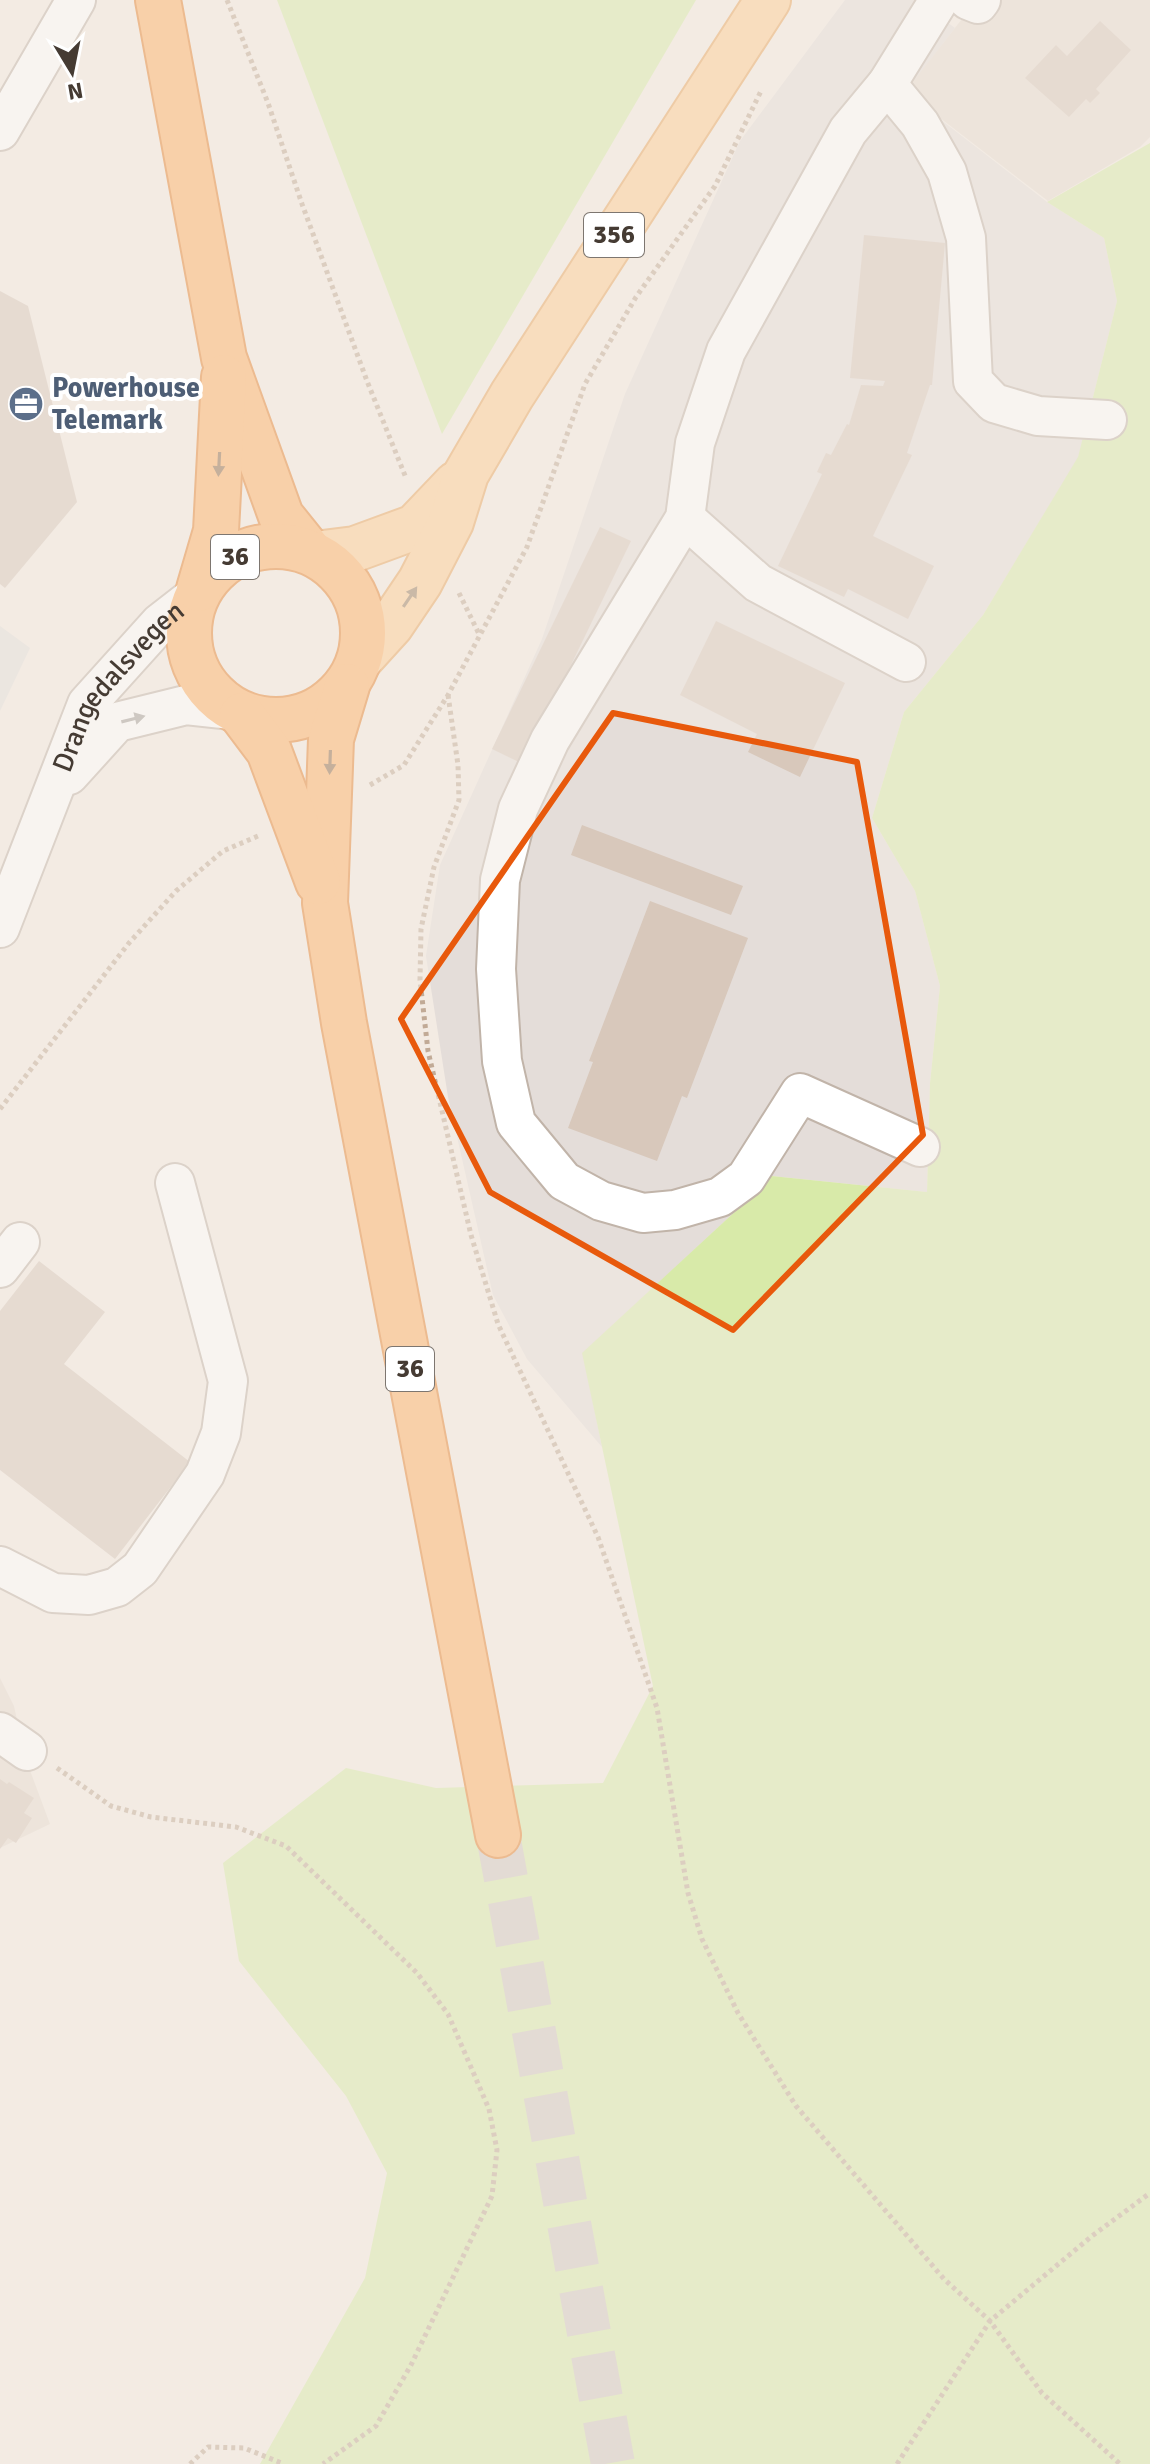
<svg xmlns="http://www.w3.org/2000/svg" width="1150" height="2464" viewBox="0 0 1150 2464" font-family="Signika,sans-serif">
<rect width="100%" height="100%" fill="#f3ebe3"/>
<g fill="#e7dcd1">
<polygon points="977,0 1150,0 1150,137 1140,147 1048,201 905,91"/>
<polygon points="0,1678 14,1706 25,1757 50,1824 0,1848"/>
</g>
<polygon fill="#e4ddd9" points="845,0 916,0 955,28 905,92 1047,202 1104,238 1117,301 1078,458 983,615 904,712 872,818 915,891 940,986 930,1083 927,1192 762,1175 753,1195 583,1353 602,1447 527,1359 493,1295 448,1097 426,956 440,865 542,639 625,394 740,141"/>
<g fill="#d8eaa9">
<polygon points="277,0 696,0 442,434"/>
<polygon points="1150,143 1150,2464 260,2464 365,2278 387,2173 346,2096 239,1961 223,1863 346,1768 436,1788 603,1783 653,1686 582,1353 753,1195 762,1175 927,1192 930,1083 940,986 915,891 872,818 904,712 983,615 1078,457 1117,301 1104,238 1047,202"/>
</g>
<polygon fill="#e3dfdc" points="0,626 30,648 0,711"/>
<g fill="#d8c8bb">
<polygon points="1100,21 1131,50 1096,89 1100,93 1090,103 1086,99 1069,117 1025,78 1056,45 1067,56"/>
<polygon points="864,235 945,243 932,385 930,385 907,453 912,455 873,536 934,566 908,619 848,589 844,597 778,566 822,474 817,472 826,453 831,455 847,424 849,425 861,385 883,386 885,381 850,378"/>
<polygon points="0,291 28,306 77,502 5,588 0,584"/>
<polygon points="600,527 631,541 523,764 492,749"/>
<polygon points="716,621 845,683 800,777 748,752 757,734 680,695"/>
<polygon points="582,825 743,886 731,915 571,855"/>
<polygon points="650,901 748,938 687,1098 682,1096 657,1161 568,1128 593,1062 589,1061"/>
<polygon points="39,1261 105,1312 64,1364 190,1462 115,1559 0,1470 0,1311"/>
<polygon points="0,1779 7,1784 9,1782 34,1798 24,1813 32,1818 16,1843 8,1838 0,1849"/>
</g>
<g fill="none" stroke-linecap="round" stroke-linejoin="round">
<polyline stroke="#d0c8c0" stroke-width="44" stroke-dasharray="44 22" stroke-linecap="butt" points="498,1835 613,2464"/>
<defs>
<g id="minor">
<polyline points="968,0 978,4 981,0"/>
<polyline points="887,84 920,124 947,172 966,238 973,381 994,403 1038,416 1107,420"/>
<polyline points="0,131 76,0"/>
<polyline points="685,518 758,583 906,662"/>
<polyline points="69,775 117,722 186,705 232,710"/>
<path id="s1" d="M0,928l87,-224 73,-81 36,-28"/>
<polyline points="920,1147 800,1093 746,1178 720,1197 675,1210 643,1213 601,1201 564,1181 516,1123 502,1061 496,969 500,880 518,809 550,740 685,518 695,443 726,351 848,131 887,84 939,0"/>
<polyline points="0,1268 20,1242"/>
<polyline points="0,1566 53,1593 89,1595 117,1587 140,1569 205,1474 221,1433 228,1381 175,1183"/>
<polyline points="0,1732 27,1751"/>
</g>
<g id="major">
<polyline points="315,554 355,549 415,527 456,484"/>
<polyline points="361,658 391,625 420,582 451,522 466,474 512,395 768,0"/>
</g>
<g id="highway">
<polyline points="158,0 224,358 281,516 310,552"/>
<circle cx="276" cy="633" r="87"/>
<polyline points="199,589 216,531 224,377"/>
<polyline points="347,686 331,739 325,903 344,1023 498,1835"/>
<polyline points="242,715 269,751 318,882"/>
</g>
</defs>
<use href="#minor" stroke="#c1b4a9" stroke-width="42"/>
<use href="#major" stroke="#e9a55b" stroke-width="48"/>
<use href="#highway" stroke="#e5802b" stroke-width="48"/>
<g stroke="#c1aa96" stroke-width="5" stroke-dasharray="4 4" stroke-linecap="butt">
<polyline points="227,0 268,103 302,204 367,381 406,478"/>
<polyline points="459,593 479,634"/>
<polyline points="448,695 458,765 459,800 434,867 421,929 420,980 428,1051 471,1235 498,1324 598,1537 657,1708 688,1893 702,1939 738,2013 796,2106 944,2279 990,2321 1042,2393 1120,2464"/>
<polyline points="370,785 404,765 448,695 527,547 585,384 636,297 715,186 761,91"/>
<polyline points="0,1109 129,943 176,891 223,851 258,836"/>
<polyline points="57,1768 111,1806 151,1817 236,1827 286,1846 417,1973 448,2014 489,2109 497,2150 492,2196 411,2365 376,2426 323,2464"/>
<polyline points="190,2464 208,2447 244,2448 284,2464"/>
<polyline points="897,2464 990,2321 1092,2236 1150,2193"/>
</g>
<use href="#minor" stroke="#fff" stroke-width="38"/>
<use href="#major" stroke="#ffcc90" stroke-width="44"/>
<use href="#highway" stroke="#ffaf62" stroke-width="44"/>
</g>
<defs><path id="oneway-solid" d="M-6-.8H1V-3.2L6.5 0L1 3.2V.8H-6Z" transform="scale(2)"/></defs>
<g fill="#8f6946">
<use href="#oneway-solid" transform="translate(219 464) rotate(93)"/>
<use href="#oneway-solid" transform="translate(330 762) rotate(92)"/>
</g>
<use fill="#997c5d" href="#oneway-solid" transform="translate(410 597) rotate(-56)"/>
<use fill="#a29d99" href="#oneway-solid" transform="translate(133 719) rotate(-14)"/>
<path d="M0 0H1150V2464H0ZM613,713l244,49 66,373 -190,195 -243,-138 -89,-173z" fill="#f3ebe3" fill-opacity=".55" fill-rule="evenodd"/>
<path fill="none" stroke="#e8590c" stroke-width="6" stroke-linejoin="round" d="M613,713l244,49 66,373 -190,195 -243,-138 -89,-173z"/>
<defs>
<symbol id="office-disc" viewBox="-11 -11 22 22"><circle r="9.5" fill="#5c6f8a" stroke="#fff"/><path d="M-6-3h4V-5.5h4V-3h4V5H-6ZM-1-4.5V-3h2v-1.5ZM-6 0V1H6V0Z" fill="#fff"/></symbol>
</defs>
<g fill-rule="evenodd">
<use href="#office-disc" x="6" y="384" width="40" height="40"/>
</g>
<g text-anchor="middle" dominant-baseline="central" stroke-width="8" stroke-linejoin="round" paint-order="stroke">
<g fill="#fff" stroke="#7d7670" stroke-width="2">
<rect x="584" y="213" width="60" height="44" rx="6"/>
<rect x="211" y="535" width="48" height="44" rx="6"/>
<rect x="386" y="1347" width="48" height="44" rx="6"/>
</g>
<g font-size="26" font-weight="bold" fill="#453b33">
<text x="614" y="235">356</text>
<text x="235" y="557">36</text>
<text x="410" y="1369">36</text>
</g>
<g font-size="28" font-weight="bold" fill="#4e5e75" stroke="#fff" text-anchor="start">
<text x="52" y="388">Powerhouse<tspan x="52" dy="32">Telemark</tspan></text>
</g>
<g font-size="28" fill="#453b33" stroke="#fff">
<text stroke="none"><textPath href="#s1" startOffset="272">Drangedalsvegen</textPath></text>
</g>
</g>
<g transform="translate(72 72) rotate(170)" stroke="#ffffff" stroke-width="6" paint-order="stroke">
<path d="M0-6L14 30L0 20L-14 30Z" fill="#453b33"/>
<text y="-12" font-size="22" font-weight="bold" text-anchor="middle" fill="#453b33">N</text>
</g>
</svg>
